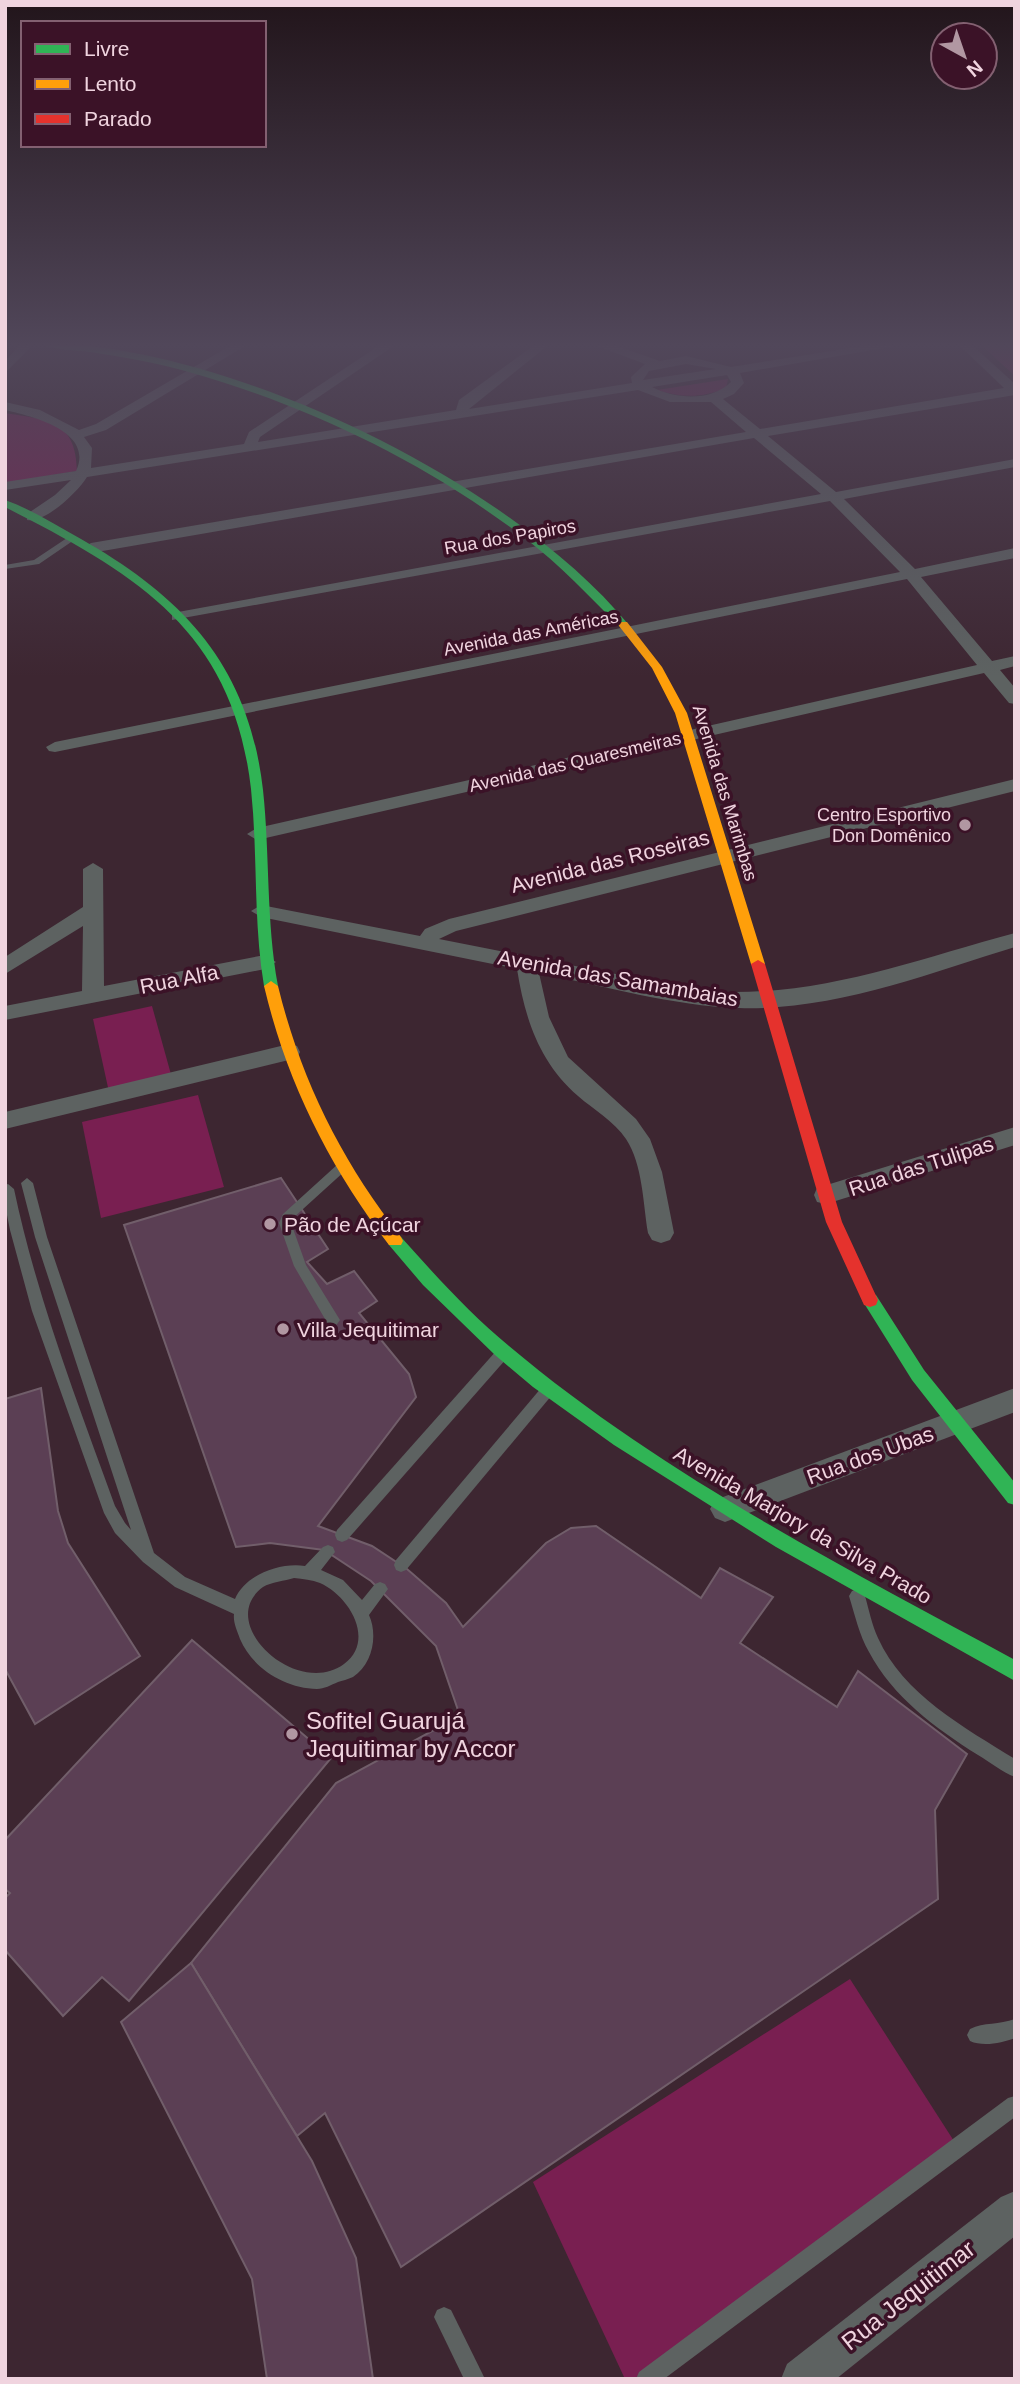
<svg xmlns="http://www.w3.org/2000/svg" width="1020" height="2384" viewBox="0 0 1020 2384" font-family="Helvetica,sans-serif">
<rect width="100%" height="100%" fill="#3d2631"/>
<g fill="#791f51">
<polygon points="979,343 1015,343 1015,376"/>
<path d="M728,379l-2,9c-23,10 -45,10 -69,2z"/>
<path d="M5,413c43,7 71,7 72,58l-72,12z"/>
<polygon points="152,1006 172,1078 109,1092 93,1019"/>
<polygon points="198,1095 224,1187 101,1218 82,1122"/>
<polygon points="850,1979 961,2152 658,2379 625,2379 533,2182"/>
</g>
<g fill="#5b3f54" stroke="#715e6a" stroke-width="2">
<polygon points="281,1178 328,1249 307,1262 327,1284 354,1271 377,1301 359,1313 409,1374 416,1397 318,1526 372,1546 407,1569 446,1603 463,1627 546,1543 571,1528 596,1526 701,1598 720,1568 773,1597 740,1643 837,1707 858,1671 967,1754 935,1810 938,1899 401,2267 325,2113 297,2136 191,1963 336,1783 460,1716 436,1646 371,1581 324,1550 270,1543 236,1547 124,1225"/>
<polygon points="41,1388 58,1511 68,1543 140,1656 35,1724 5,1669 5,1399"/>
<polygon points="192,1640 331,1758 129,2001 102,1977 63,2016 5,1950 5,1898 10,1893 5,1889 5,1840"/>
<polygon points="191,1963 312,2161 356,2258 373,2379 267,2379 252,2279 121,2022"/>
</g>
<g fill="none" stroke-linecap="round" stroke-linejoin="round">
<g fill="#5d6261" fill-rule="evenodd">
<polygon points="70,536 77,538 39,564 5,569 5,565 34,560"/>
<path d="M342,1163l6,4 -2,3 -54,49 -1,4 15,42 34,55c-6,9 -19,22 -30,19l-2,-4 17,-16 -31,-53 -15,-43 4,-9 55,-50z"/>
<path d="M27,1178l6,5 14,54 107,316 31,24 50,22c10,-24 45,-37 70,-33l18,-19 5,-2 5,2 2,5 -14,18 22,10 19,20 13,-16 5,-2 5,2 3,5 -19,26c9,20 4,49 -16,62 -5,2 -11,4 -15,5 -7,3 -14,7 -21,7 -32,-1 -64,-20 -77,-50 -3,-9 -7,-16 -6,-25l-59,-27 -32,-25 -28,-29 -11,-20 -72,-202 -22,-81 -5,-25v-20l3,-1 6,5c23,109 63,212 101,317l10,17 6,7 -96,-293 -14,-54zM294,1578c9,1 18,2 26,5 29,13 56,57 24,81 -47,35 -130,-41 -81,-77 8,-5 22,-6 31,-9z"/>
<polygon points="502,1348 507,1350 509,1354 507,1358 347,1540 342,1542 337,1540 335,1535 337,1530 497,1350"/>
<polygon points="547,1385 552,1387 554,1391 552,1395 406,1570 401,1572 396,1570 394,1565 396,1560 542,1387"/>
<path d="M857,1589l5,2 3,5c4,14 7,29 13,42 25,56 87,90 137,121v18c-13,-5 -25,-15 -37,-22 -43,-27 -85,-58 -109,-103 -10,-17 -14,-37 -20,-56l3,-5z"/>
<path d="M1015,2019v19c-13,5 -32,9 -45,3l-3,-6 3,-6c14,-7 29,-4 45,-10z"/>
<polygon points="1015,2096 1015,2117 664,2379 636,2379 639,2372 1008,2098"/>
<polygon points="444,2307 451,2310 485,2379 464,2379 434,2317 437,2310"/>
</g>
<g fill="#5d6261" fill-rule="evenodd">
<polygon points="22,343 35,343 5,373 5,361"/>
<polygon points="99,343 86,351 80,347 84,343"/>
<path d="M235,343h15l-144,87 -22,7 8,11 -1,20 153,-24 5,-12 134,-89h15l-138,94 -2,5 198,-32 3,-10 78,-57h14l-82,66 163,-26 -1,-6 14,-13 -56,-21h19l52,18 26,-5 45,11 151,-24h31l-173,30 4,10 -10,11 -11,5 37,30 244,-41 -47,-45h13l45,41v11l-247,41 68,56 179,-33v8l-171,32 71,70 100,-21v10l-94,19 71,84 23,-5v10l-15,4 15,18v16l-6,-1 -25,-30 -727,167 -10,-6 10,-6 720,-163 -70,-86 -852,173 -6,-1 -3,-4 9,-5 845,-170 -70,-71 -658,119v-6l6,-2 643,-118 -67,-56 -663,115 -8,-5 8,-5 655,-111 -35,-30h-41l-32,-12 -551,87c-9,15 -43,47 -60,43v-6l28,-19 16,-15 -66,10v-8l71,-11c19,-40 -45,-55 -71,-61v-8l35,8 39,20 17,-6zM686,364l30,5 -73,11 6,-9zM727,375l4,7c-20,20 -56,17 -79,5z"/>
<path d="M1015,779v12l-559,140 -17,8 263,52c114,8 205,-29 313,-58v14c-88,27 -182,64 -276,61 -66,-2 -134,-22 -200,-35l10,44 19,40 68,62 14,20 12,33 12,61 -4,7 -9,3 -9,-3 -4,-7c-5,-29 -5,-68 -22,-94 -12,-18 -32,-29 -48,-43 -39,-34 -53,-77 -61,-127l-256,-52 -10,-6 10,-6 159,31 5,-7 24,-10z"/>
<polygon points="93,863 103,869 104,986 265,955 276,962 265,969 5,1020 5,1006 82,991 83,926 5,974 5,957 83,907 83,869"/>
<polygon points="289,1044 297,1046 300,1052 297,1058 5,1129 5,1112"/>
<polygon points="1015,1127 1015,1145 826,1204 817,1202 814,1195 817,1188"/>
<polygon points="1015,1388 1015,1412 725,1522 715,1518 710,1509 715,1500"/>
<polygon points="1015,2191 1015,2236 836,2379 781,2379 787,2364 1001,2197"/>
</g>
<g fill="#30b455" fill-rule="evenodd">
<path d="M38,343c188,0 471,137 590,281l-9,2c-30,-30 -59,-61 -93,-87 -101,-77 -215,-132 -337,-167 -32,-9 -65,-15 -99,-20 -16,-2 -38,-2 -52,-9z"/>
<path d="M5,500c26,9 52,26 76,39 104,59 168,128 182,251 7,65 3,131 15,196l-2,3 -5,2 -7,-5c-11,-66 -6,-131 -13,-197 -18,-159 -115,-215 -246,-282z"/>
<path d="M395,1235l6,2c34,38 68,76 108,109 152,128 333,220 506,314v21l-239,-134 -162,-102 -81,-58 -38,-32 -72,-70 -34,-40 -2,-4 2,-4z"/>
<polygon points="870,1293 876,1295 924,1370 1015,1483 1015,1505 1008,1503 912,1380 862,1300 864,1295"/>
</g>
<g fill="#ff9f0a" fill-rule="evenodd">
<polygon points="619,622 627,622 662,667 687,713 765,964 763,967 753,967 751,964 675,713 652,668 619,626"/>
<path d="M271,981l7,5c23,94 63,174 123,251l2,4 -2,4h-12c-60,-79 -102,-162 -125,-259z"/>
</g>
<polygon fill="#e5322d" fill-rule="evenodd" points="758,960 765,964 842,1222 878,1300 876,1305 870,1307 864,1305 826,1222 751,964"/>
</g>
<linearGradient id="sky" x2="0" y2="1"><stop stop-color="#22151b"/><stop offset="0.51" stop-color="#51475a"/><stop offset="1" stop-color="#51475a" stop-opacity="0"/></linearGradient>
<rect width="1020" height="677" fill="url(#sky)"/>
<g fill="#b197a2" stroke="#3b1227" stroke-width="2.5">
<circle cx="965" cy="825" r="7"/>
<circle cx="270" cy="1224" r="7"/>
<circle cx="283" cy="1329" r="7"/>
<circle cx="292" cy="1734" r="7"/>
</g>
<g text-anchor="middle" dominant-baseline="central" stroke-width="7" stroke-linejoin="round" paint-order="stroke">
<g font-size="18" fill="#f0d4df" stroke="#3b1227">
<text transform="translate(510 537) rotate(-10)">Rua dos Papiros</text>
<text transform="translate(531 633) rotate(-11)">Avenida das Américas</text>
<text transform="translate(575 762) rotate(-13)">Avenida das Quaresmeiras</text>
<text transform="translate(725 793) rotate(73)">Avenida das Marimbas</text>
</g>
<g font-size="18" fill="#f0d4df" stroke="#3b1227" text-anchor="end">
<text x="951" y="815">Centro Esportivo<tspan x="951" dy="21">Don Domênico</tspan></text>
</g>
<g font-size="21" fill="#f0d4df" stroke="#3b1227">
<text transform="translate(610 861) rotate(-14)">Avenida das Roseiras</text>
<text transform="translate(618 978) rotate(10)">Avenida das Samambaias</text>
<text transform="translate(179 979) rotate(-11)">Rua Alfa</text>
<text transform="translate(921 1166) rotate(-18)">Rua das Tulipas</text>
<text transform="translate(870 1455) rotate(-20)">Rua dos Ubas</text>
<text transform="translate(803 1525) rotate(30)">Avenida Marjory da Silva Prado</text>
</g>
<g font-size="21" fill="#f0d4df" stroke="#3b1227" text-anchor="start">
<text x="284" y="1224">Pão de Açúcar</text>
<text x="297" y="1329">Villa Jequitimar</text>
</g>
<g font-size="24" fill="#f0d4df" stroke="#3b1227" text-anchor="start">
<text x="306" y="1720">Sofitel Guarujá<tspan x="306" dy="28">Jequitimar by Accor</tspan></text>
</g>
<g font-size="24" fill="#f0d4df" stroke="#3b1227">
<text transform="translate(908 2295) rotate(-38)">Rua Jequitimar</text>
</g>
</g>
<rect width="1020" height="2384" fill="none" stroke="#f0d4df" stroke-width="14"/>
<rect x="21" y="21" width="245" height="126" fill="#3b1227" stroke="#836071" stroke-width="2"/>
<rect x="35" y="44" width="35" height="10" fill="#30b455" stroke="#836071" stroke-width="2"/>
<text x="84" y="56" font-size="21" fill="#f0d4df">Livre</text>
<rect x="35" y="79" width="35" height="10" fill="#ff9f0a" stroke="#836071" stroke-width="2"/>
<text x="84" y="91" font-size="21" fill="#f0d4df">Lento</text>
<rect x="35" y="114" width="35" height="10" fill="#e5322d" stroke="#836071" stroke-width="2"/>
<text x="84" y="126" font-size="21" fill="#f0d4df">Parado</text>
<g transform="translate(964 56) rotate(140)"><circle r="33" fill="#3b1227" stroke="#836071" stroke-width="2"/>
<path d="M0-5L12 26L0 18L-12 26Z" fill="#b197a2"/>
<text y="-10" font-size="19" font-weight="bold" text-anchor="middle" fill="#f0d4df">N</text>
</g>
</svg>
